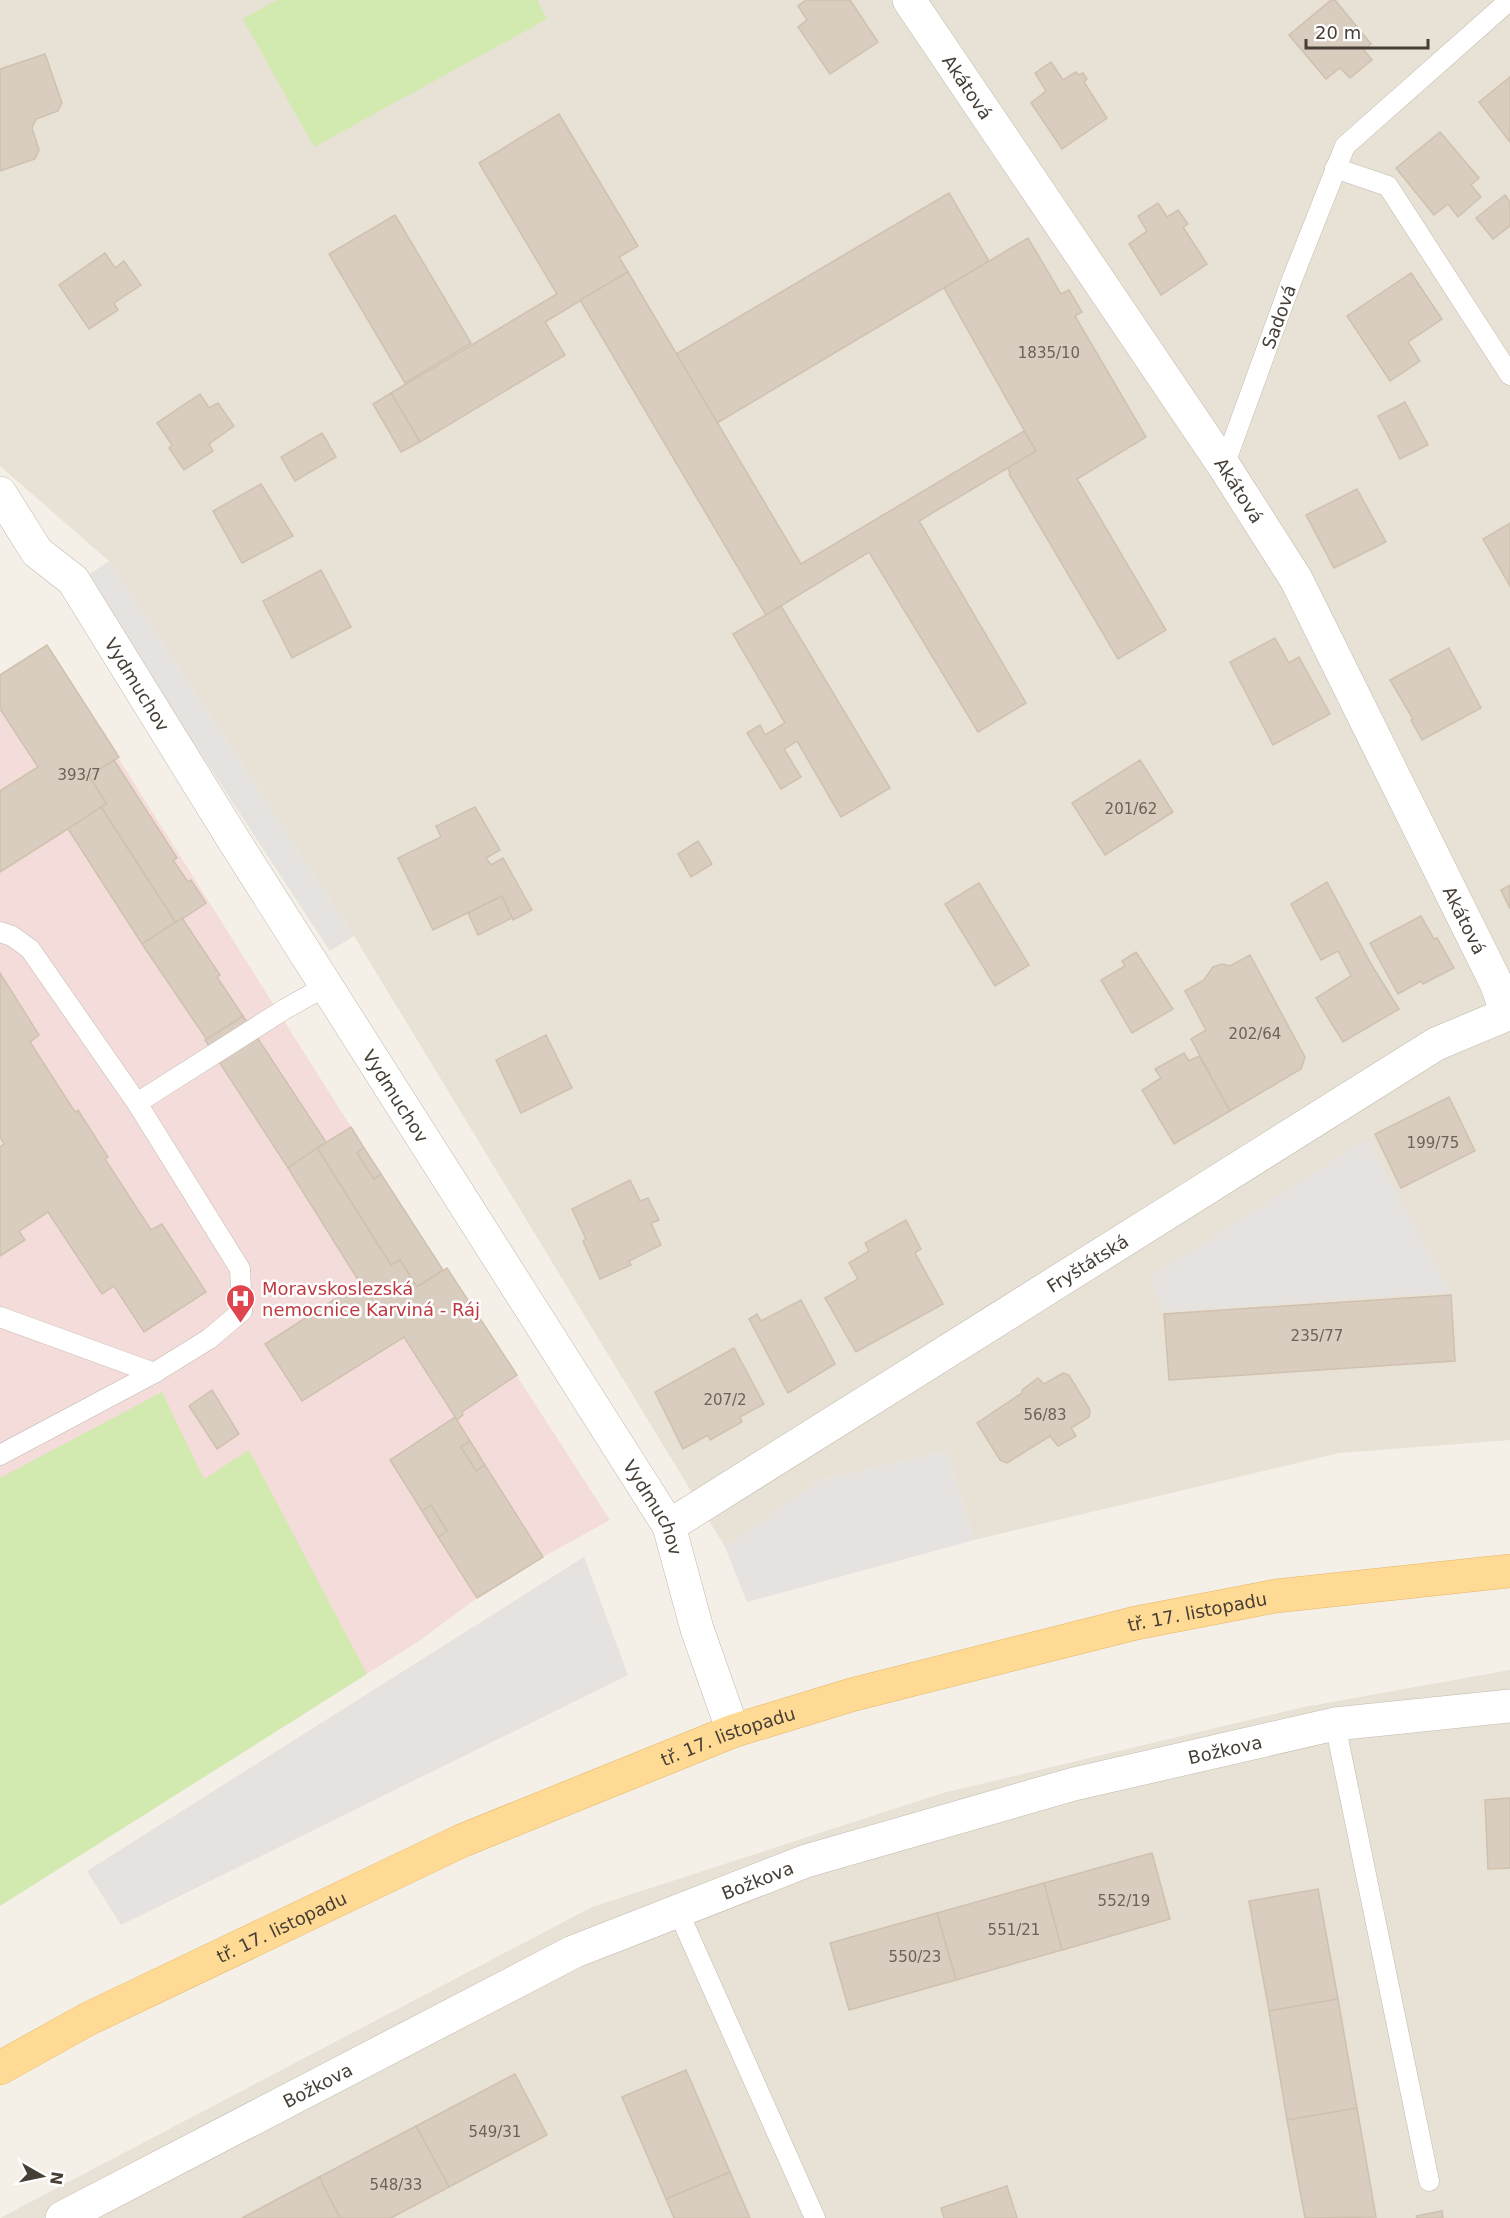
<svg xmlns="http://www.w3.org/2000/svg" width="1510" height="2218" viewBox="0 0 1510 2218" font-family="'DejaVu Sans',sans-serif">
<rect width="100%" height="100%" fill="#f4efe7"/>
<g fill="#e8e1d5">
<polygon points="0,0 1510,0 1510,1440 1339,1453 974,1540 947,1451 820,1480 725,1547 354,936 109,561 0,466"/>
<polygon points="1510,1670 1510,2218 0,2218 592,1907 943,1793 1304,1707"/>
</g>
<polygon fill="#f4dcda" points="47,645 351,1127 443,1270 447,1268 610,1520 543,1557 477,1598 419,1641 0,1905 0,674"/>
<g fill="#d2e9af">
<polygon points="277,0 537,0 547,19 314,147 243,19"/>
<polygon points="162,1392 204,1479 249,1450 367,1674 0,1906 0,1478"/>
</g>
<g fill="#e5e2df">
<polygon points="109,561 354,936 330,951 85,577"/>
<polygon points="1367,1139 1450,1292 1163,1312 1150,1277"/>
<polygon points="947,1451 974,1540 747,1602 725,1547 820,1480"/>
<polygon points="584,1557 628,1675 121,1925 87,1871"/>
</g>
<g fill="#d9cdbf" stroke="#d0c1af" stroke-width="1.5">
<polygon points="806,0 850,0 878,42 830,74 798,27 807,20 798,6"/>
<polygon points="1331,0 1335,0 1371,44 1364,50 1372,60 1350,78 1340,68 1326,79 1289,35"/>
<polygon points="45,54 62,103 58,111 36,119 32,128 39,150 35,159 0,171 0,69"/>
<polygon points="1051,62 1063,80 1076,72 1079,75 1083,73 1087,79 1084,82 1107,118 1062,149 1031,103 1046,91 1035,73"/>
<polygon points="1510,77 1510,142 1479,102"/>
<polygon points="559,114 638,246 619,257 628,272 545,322 565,355 420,442 391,393 557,294 479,163"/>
<polygon points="1440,132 1479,178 1471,185 1481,197 1458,217 1448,204 1434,215 1396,168"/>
<polygon points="949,193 989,261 717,423 676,354"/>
<polygon points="1505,195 1510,202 1510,226 1493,239 1476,218"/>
<polygon points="1158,203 1167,217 1178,210 1188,224 1183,227 1207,264 1161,295 1129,244 1147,231 1138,216"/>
<polygon points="395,215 471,343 405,383 329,254"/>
<polygon points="1028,238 1061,294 1069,290 1082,312 1075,316 1146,437 1077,479 1166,630 1118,659 1009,474 1010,473 1007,467 1036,451 944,288"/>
<polygon points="105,253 115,268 124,261 141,285 114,303 118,310 89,329 59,285"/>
<polygon points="628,272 801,564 1024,431 1036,451 919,521 1026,703 978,732 869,552 766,615 580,300"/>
<polygon points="1411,273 1442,319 1408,342 1420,361 1390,381 1347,316"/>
<polygon points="391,393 420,442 401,452 373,404"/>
<polygon points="200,394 209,408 218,403 234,426 209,444 213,451 184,470 169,448 172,445 157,423"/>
<polygon points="1405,402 1428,445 1400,459 1378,416"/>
<polygon points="322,433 336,457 295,481 281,457"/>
<polygon points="261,484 293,536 242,563 213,511"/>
<polygon points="1357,489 1386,542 1334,568 1306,515"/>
<polygon points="1510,523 1510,586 1483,539"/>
<polygon points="321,570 351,627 292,658 263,601"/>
<polygon points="781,606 890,788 841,817 797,741 784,749 801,777 781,789 747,733 760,725 765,735 785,723 733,634"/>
<polygon points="1275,638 1289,663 1299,657 1330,714 1273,745 1230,662"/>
<polygon points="47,645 119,757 89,776 107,804 0,872 0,791 38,767 0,709 0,675"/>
<polygon points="1449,648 1481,708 1422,740 1411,720 1413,719 1390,680"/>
<polygon points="114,760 177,858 173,860 188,882 191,880 206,903 176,923 101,807 107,804 89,776"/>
<polygon points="1140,760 1173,812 1105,855 1072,803"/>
<polygon points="101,807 176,923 142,944 68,829"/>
<polygon points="475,807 500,850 486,858 491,865 503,858 532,910 513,920 502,896 433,930 398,858 441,837 436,826"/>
<polygon points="698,841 712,864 691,877 678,854"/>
<polygon points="1327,882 1371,964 1399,1009 1343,1042 1316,998 1351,976 1338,951 1321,960 1291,904"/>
<polygon points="979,883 1029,965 995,986 945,904"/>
<polygon points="1510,885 1510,909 1501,890"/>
<polygon points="502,896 512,918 478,935 468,913"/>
<polygon points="1421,916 1434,939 1437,938 1454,968 1423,984 1421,981 1398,994 1370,943"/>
<polygon points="182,918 220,975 217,977 243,1016 207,1040 142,944"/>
<polygon points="1136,952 1173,1009 1132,1033 1101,980 1125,966 1122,961"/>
<polygon points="1250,955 1305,1057 1301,1069 1230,1111 1191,1039 1206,1030 1185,991 1204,980 1213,967 1222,964 1230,966"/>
<polygon points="0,973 39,1035 30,1042 75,1112 78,1110 108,1157 105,1159 151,1230 162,1224 206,1292 144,1332 114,1286 102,1294 48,1212 19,1231 25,1240 0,1256 0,1147 4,1144 0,1137"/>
<polygon points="243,1016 326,1142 288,1168 205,1040"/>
<polygon points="546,1035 572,1088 521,1113 496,1060"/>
<polygon points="1184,1053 1189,1061 1199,1056 1230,1111 1174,1144 1142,1090 1161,1078 1155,1069"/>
<polygon points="1449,1097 1475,1151 1401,1188 1375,1134"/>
<polygon points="351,1127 364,1148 357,1153 374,1179 381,1174 443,1270 417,1287 400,1260 391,1265 317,1148"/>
<polygon points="317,1148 391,1265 400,1260 417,1287 447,1268 517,1375 462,1412 463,1415 457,1420 404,1337 302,1401 265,1344 360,1283 288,1168"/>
<polygon points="364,1148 381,1174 374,1179 357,1153"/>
<polygon points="630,1180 640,1201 648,1198 659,1220 651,1223 661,1245 629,1261 631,1265 600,1279 583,1241 586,1239 572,1209"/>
<polygon points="906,1220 921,1249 915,1253 943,1304 856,1352 825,1298 858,1279 849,1263 869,1251 865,1243"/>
<polygon points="1451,1295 1455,1361 1169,1380 1164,1314"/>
<polygon points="801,1300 835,1364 788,1393 749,1319 757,1314 761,1321"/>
<polygon points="734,1348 764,1404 740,1417 742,1422 710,1440 708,1435 683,1449 655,1392"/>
<polygon points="1063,1373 1069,1375 1090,1410 1089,1417 1071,1428 1076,1436 1058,1446 1050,1436 1007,1463 1000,1460 977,1423 1022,1393 1022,1390 1038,1378 1044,1384"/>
<polygon points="212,1390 239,1434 217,1449 189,1406"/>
<polygon points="455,1417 470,1441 461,1447 476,1471 485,1465 543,1557 477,1598 438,1537 447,1531 431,1505 422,1511 390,1460"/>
<polygon points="470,1441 485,1465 476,1471 461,1447"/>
<polygon points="431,1505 447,1531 438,1537 422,1511"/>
<polygon points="1510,1798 1510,1868 1488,1869 1485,1800"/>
<polygon points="1152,1853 1170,1919 1062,1950 1044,1883"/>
<polygon points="1044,1883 1062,1950 956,1980 937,1913"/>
<polygon points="1318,1889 1338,1999 1269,2011 1249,1901"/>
<polygon points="937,1913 956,1980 849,2010 830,1943"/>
<polygon points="1338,1999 1357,2108 1287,2120 1269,2011"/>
<polygon points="686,2070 730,2172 666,2199 622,2097"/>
<polygon points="515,2074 547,2135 449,2187 416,2126"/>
<polygon points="1357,2108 1376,2217 1305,2218 1287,2120"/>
<polygon points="416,2126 449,2187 391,2218 340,2218 319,2177"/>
<polygon points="730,2172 750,2218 674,2218 666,2199"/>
<polygon points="319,2177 340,2218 242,2218"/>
<polygon points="1007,2186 1017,2218 944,2218 941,2208"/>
<polygon points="1442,2211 1443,2218 1417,2218 1416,2216"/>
</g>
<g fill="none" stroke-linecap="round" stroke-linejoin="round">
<defs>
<g id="service">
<polyline points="1335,168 1388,186 1510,375"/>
<path id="s1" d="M1224,466l67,-184 54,-136 165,-146"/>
<polyline points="0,932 12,936 30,949 137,1103"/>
<polyline points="0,1317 154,1373"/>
<polyline points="0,1455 154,1373 209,1339 242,1311 240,1269 137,1103 285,1009 326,986"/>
<polyline points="1335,1724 1429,2181"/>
<polyline points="678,1911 815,2218"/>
</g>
<g id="minor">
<path id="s2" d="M909,0l315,466 72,113 201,406 10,29"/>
<path id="s3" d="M0,493l37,59 36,28 160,259 436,687 28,103 36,102"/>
<path id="s4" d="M669,1526l767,-482 74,-31"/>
<path id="s5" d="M62,2218l511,-266 233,-91 268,-77 261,-60 175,-18"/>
</g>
<g id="primary">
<path id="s6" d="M0,2068l88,-49 373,-178 272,-110 118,-36 285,-72 140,-27 234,-25"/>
</g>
</defs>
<use href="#service" stroke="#c2b9ac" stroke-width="21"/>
<use href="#minor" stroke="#c2b9ac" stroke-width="34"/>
<use href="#primary" stroke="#e6b663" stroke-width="34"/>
<use href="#service" stroke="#fff" stroke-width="20"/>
<use href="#minor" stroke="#fff" stroke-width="33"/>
<use href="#primary" stroke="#ffda95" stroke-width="33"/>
</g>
<defs>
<symbol id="hospital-pin" viewBox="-11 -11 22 30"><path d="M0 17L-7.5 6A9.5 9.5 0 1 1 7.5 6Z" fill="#e0444e" stroke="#fff"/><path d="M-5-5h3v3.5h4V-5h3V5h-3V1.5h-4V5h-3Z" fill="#fff"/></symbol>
</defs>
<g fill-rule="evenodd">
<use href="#hospital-pin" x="224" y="1282" width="33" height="45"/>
</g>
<g text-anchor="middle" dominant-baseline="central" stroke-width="5" stroke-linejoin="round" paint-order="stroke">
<g font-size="15" fill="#6c6258">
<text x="1049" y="353">1835/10</text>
<text x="79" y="775">393/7</text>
<text x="1131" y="809">201/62</text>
<text x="1255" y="1034">202/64</text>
<text x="1433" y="1143">199/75</text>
<text x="1317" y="1336">235/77</text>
<text x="725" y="1400">207/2</text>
<text x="1045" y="1415">56/83</text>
<text x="1124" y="1901">552/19</text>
<text x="1014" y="1930">551/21</text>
<text x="915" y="1957">550/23</text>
<text x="495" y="2132">549/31</text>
<text x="396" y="2185">548/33</text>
</g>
<g font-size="18" fill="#473f36" stroke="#fff">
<text stroke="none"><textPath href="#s2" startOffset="105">Akátová</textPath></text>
<text stroke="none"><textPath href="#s1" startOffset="159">Sadová</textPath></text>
<text stroke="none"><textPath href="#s2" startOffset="591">Akátová</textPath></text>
<text stroke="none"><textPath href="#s3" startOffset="238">Vydmuchov</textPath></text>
<text stroke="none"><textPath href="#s2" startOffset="1077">Akátová</textPath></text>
<text stroke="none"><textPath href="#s3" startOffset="724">Vydmuchov</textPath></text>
<text stroke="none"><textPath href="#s4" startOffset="494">Fryštátská</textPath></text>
<text stroke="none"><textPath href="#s3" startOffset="1210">Vydmuchov</textPath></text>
<text stroke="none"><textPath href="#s6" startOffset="1287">tř. 17. listopadu</textPath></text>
<text stroke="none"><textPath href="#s6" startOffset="801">tř. 17. listopadu</textPath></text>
<text stroke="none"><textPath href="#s5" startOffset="1260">Božkova</textPath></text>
<text stroke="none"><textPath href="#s5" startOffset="774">Božkova</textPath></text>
<text stroke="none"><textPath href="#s6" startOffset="315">tř. 17. listopadu</textPath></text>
<text stroke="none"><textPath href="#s5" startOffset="288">Božkova</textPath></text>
</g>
<g font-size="18" fill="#be3a42" stroke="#fff" text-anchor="start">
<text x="262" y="1288">Moravskoslezská<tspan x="262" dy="21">nemocnice Karviná - Ráj</tspan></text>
</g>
</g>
<g transform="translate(42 2176) rotate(99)" stroke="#ffffff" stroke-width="4.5" paint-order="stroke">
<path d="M0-4.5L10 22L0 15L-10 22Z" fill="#473f36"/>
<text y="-9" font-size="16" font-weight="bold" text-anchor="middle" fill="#473f36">N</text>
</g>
<path d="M1306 39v9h122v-9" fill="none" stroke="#473f36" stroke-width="3"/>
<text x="1315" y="39" font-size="18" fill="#473f36" stroke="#ffffff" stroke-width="4.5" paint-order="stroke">20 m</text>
</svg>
